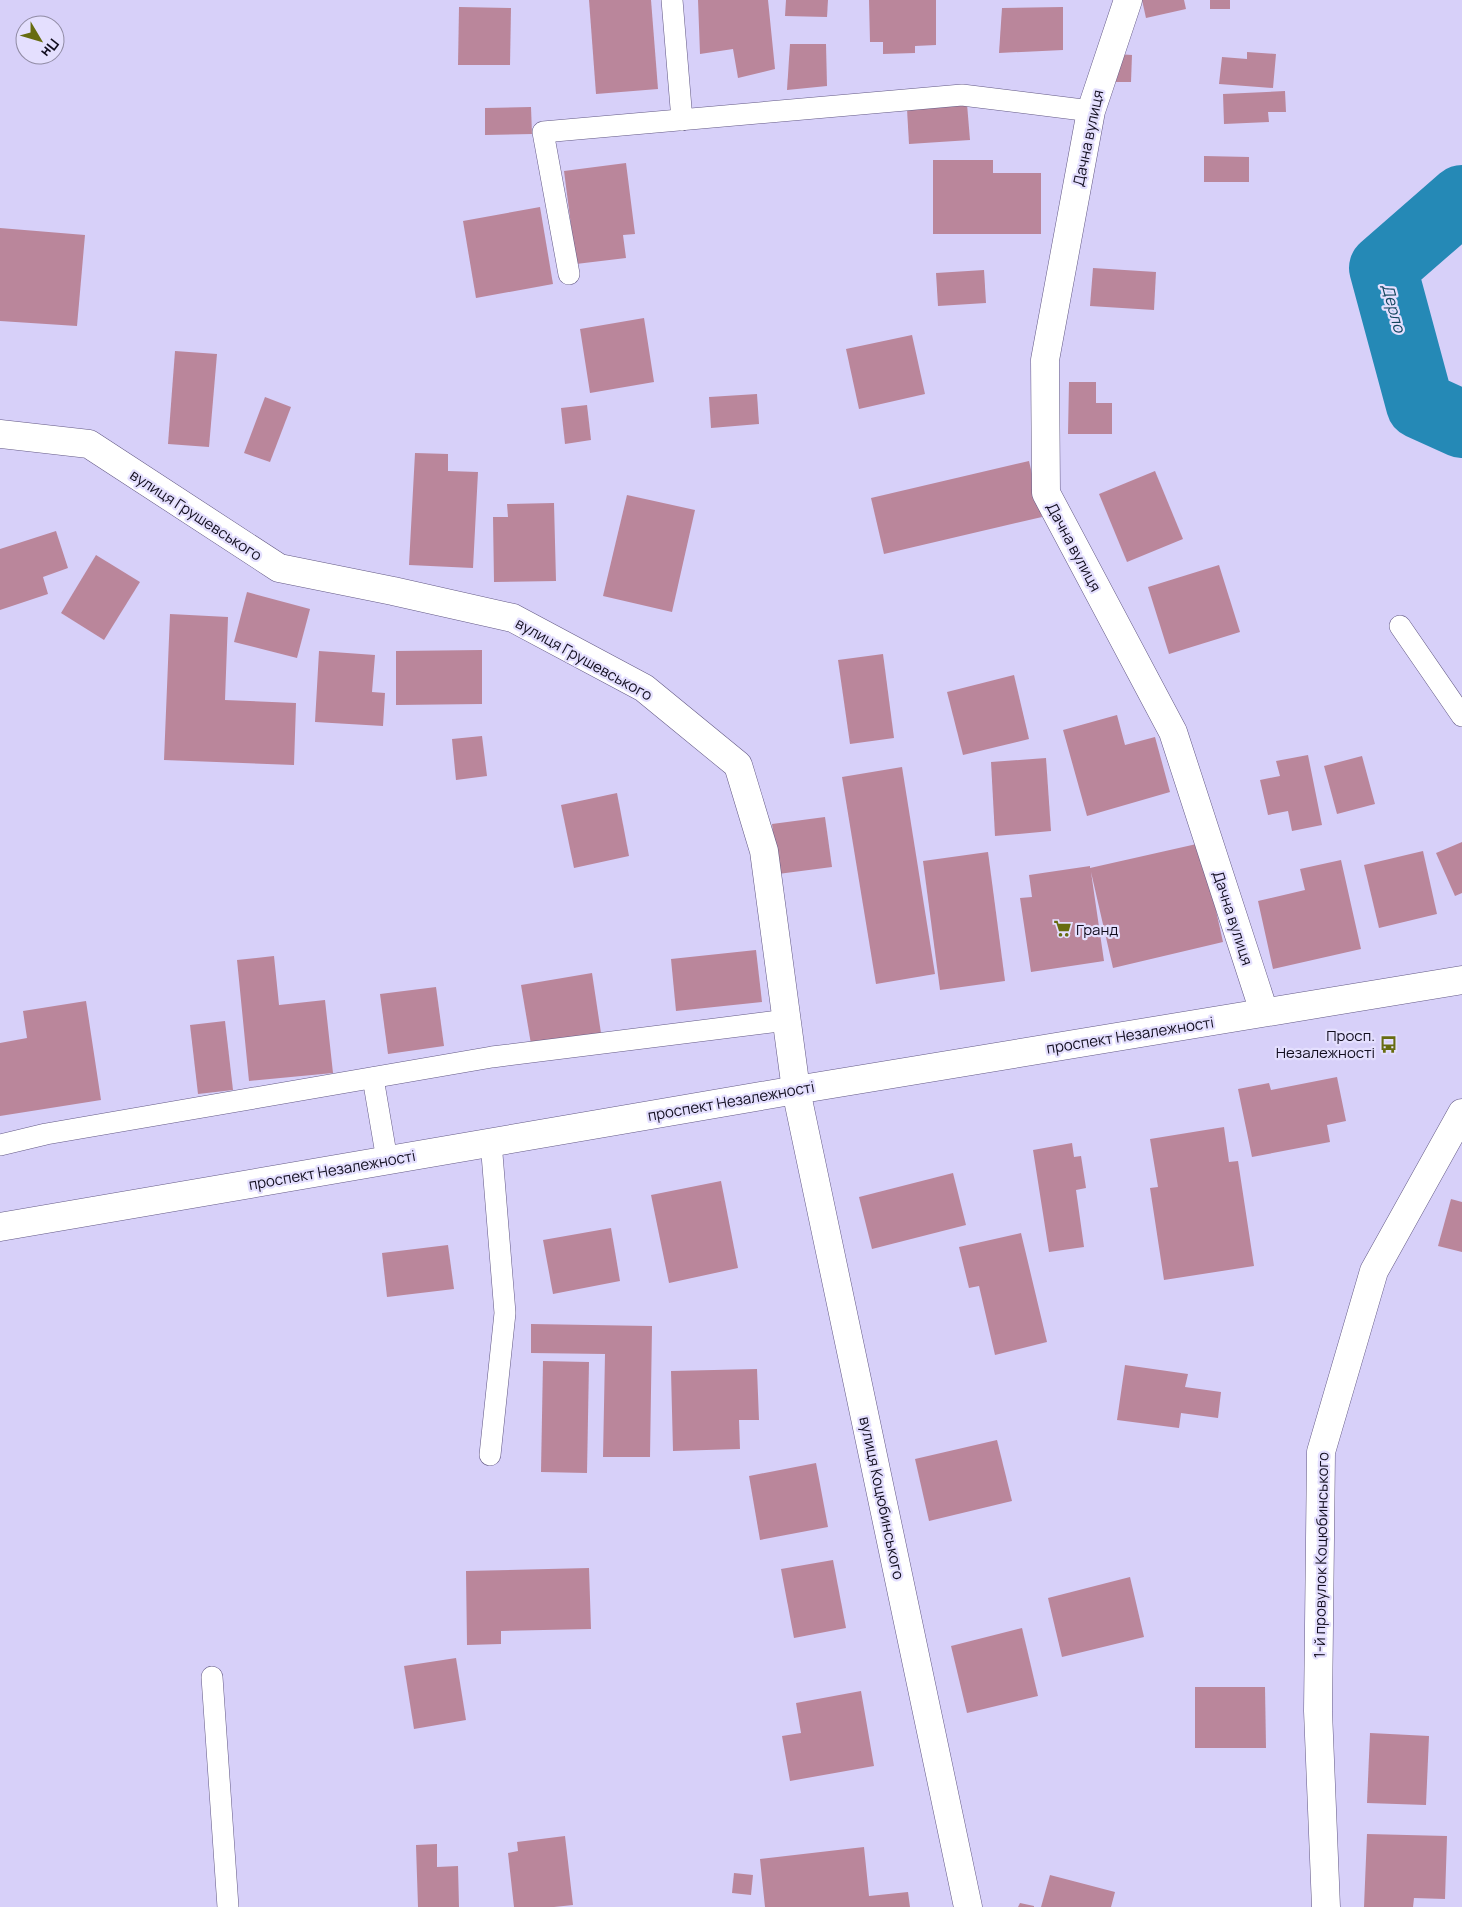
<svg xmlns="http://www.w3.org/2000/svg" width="1462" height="1907" viewBox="0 0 1462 1907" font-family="Manrope,sans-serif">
<rect width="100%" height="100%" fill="#d7d0f9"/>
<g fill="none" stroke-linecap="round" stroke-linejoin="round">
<polyline stroke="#2589b6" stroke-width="68" points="1462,199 1383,268 1420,405 1462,424"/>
</g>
<g fill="#ba869b">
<polygon points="589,0 651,0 658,89 596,94"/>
<polygon points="698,0 768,0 775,69 738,78 733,49 700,54"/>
<polygon points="786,0 828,0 827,17 785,16"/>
<polygon points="869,0 936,0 936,45 915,46 915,53 883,54 883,42 870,42"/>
<polygon points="1142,0 1184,0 1186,9 1146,18"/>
<rect x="1210" y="0" width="20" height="9"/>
<polygon points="459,7 511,8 510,65 458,65"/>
<polygon points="1063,7 1063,50 999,53 1002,8"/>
<polygon points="790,44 826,44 827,86 787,90"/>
<polygon points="1247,52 1276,54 1273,88 1219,84 1222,57 1247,59"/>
<polygon points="1117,54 1132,55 1131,82 1116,82"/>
<polygon points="1285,91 1286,112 1268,112 1269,122 1224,124 1223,94"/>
<polygon points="967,104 970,140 909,144 907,109"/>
<polygon points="531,107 532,134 485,135 485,108"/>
<polygon points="1204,156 1249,157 1249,182 1204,182"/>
<polygon points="933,160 993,160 993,173 1041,173 1041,234 933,234"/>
<polygon points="626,163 635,234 623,235 626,258 576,264 564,171"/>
<polygon points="540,207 553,284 476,298 463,221"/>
<polygon points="0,228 85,235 77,326 0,321"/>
<polygon points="1093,268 1156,272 1154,310 1090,306"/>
<polygon points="984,270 986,303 938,306 936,273"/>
<polygon points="644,318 654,382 590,393 580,329"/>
<polygon points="912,335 925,394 859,409 846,349"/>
<polygon points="175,351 217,354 209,447 168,444"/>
<polygon points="1069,382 1096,382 1096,403 1112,403 1112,434 1068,434"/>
<polygon points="757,394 759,424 711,428 709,397"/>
<polygon points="265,397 291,407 270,462 244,453"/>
<polygon points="587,405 591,440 565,444 561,408"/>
<polygon points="415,453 448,454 448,471 478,472 473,568 409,565"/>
<polygon points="1029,461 1042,517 884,554 871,498"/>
<polygon points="1155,471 1183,539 1127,562 1099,494"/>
<polygon points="627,495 695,510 672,612 603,596"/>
<polygon points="554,503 556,581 494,582 493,517 508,517 507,504"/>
<polygon points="56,531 68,568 43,577 48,594 0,610 0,549"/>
<polygon points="96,555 140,582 104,640 61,613"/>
<polygon points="1219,565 1240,632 1169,654 1148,587"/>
<polygon points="247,592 310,609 297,658 234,642"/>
<polygon points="170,614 228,617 225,700 296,703 294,765 164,760"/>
<polygon points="482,650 482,704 396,705 396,651"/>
<polygon points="319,651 375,655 372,692 385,693 383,726 315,722"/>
<polygon points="883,654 894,738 850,744 838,660"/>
<polygon points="1014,675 1029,739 963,755 947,692"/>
<polygon points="1117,715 1125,745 1155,737 1170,792 1087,816 1063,730"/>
<polygon points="482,736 487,776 456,780 452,739"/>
<polygon points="1308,755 1322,825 1292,831 1288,811 1268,815 1260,780 1280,776 1276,761"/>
<polygon points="1362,756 1375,804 1337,814 1324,766"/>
<polygon points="1046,758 1051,831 995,836 991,762"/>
<polygon points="902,767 935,974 876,984 842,777"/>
<polygon points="617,793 629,856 574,868 561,805"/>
<polygon points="825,817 832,867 778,874 772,824"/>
<polygon points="1462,842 1462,893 1455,896 1436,853"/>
<polygon points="1201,843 1223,942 1113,968 1091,872 1104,961 1031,972 1020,898 1032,897 1029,875 1090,866 1090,868"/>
<polygon points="1423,851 1437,914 1379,928 1364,865"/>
<polygon points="988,852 1005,981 940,990 923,861"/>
<polygon points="1341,860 1361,949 1273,969 1258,901 1305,890 1300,869"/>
<polygon points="756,950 762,1002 676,1011 671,959"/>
<polygon points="274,956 279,1005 325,1000 333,1073 249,1081 237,960"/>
<polygon points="592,973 601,1033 531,1044 521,985"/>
<polygon points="436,987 444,1046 388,1054 380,994"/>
<polygon points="86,1001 101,1100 0,1116 0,1043 27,1038 23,1011"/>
<polygon points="225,1021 233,1090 198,1094 190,1025"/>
<polygon points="1337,1077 1346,1121 1327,1125 1330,1142 1252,1157 1238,1089 1269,1083 1271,1090"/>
<polygon points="1224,1127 1229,1162 1238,1161 1254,1266 1164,1280 1150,1188 1158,1187 1150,1139"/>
<polygon points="1072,1143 1074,1157 1081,1156 1086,1188 1076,1190 1084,1247 1049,1252 1033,1150"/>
<polygon points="953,1173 966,1225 872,1249 859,1197"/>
<polygon points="721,1181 738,1268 669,1283 651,1195"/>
<polygon points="1451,1199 1462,1202 1462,1252 1438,1246"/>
<polygon points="611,1228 620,1281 553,1294 543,1240"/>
<polygon points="1021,1233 1047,1342 995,1355 979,1286 969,1288 959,1247"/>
<polygon points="448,1245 454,1289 387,1297 382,1253"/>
<polygon points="531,1324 652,1326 650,1457 603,1457 605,1354 531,1353"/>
<polygon points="543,1361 589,1362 587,1473 541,1472"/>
<polygon points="1125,1365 1188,1374 1185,1387 1221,1392 1218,1418 1181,1413 1179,1428 1117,1420"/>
<polygon points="757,1369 759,1420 739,1420 740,1449 673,1451 671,1371"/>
<polygon points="997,1440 1012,1501 929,1521 915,1459"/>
<polygon points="816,1463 828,1527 760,1540 749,1476"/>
<polygon points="833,1560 846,1628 794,1638 781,1569"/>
<polygon points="589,1568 591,1629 501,1631 501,1644 467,1645 466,1571"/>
<polygon points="1130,1577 1144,1637 1062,1657 1048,1598"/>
<polygon points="1022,1628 1038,1696 967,1713 951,1646"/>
<polygon points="456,1658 466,1720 414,1729 404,1666"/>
<polygon points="1195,1687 1265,1687 1266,1748 1195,1748"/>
<polygon points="861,1691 874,1766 790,1781 782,1736 801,1733 796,1703"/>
<polygon points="1370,1733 1429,1736 1426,1805 1367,1803"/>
<polygon points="1367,1834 1447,1836 1445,1899 1414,1898 1413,1907 1364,1907"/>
<polygon points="565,1836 573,1905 554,1907 514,1907 508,1853 518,1851 517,1842"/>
<polygon points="437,1844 437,1867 458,1866 459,1907 418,1907 416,1845"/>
<polygon points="864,1847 869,1896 908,1892 910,1907 765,1907 760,1859"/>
<polygon points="734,1873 753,1875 751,1895 732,1893"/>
<polygon points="1050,1875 1115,1892 1111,1907 1041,1907"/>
<polygon points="1020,1903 1034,1906 1034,1907 1018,1907"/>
</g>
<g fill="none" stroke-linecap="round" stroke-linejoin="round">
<defs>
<g id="lane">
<polyline points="672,0 682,120"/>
<polyline points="569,274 543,132 962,95 1091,111"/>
<polyline points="1400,626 1462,716"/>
<polyline points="373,1078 387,1160"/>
<polyline points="0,1145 46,1134 492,1057 787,1020"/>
<polyline points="490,1455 505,1313 491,1142"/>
<polyline points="212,1677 228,1907"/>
</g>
<g id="street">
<polyline points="1128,0 1091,111 1045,360 1046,493 1173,732 1264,1012"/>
<polyline points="0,434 89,444 279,568 393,591 513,618 644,688 738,765 764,851 796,1090"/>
<polyline points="1326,1907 1318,1711 1321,1452 1374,1271 1462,1113"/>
</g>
<g id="secondary">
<polyline points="796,1090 968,1907"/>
<polyline points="0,1227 796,1090 1462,980"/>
</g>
</defs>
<use href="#lane" stroke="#635985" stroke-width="22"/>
<use href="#street" stroke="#635985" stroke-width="29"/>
<use href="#secondary" stroke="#635985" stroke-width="29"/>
<use href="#lane" stroke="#fff" stroke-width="21"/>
<use href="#street" stroke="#fff" stroke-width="28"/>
<use href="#secondary" stroke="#fff" stroke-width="28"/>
</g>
<defs>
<symbol id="supermarket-bare" viewBox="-9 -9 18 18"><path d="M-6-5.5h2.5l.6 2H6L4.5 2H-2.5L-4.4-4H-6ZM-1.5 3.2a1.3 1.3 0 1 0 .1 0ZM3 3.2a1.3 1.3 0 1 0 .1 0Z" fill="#676c10" stroke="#e4dffe" stroke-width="2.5" paint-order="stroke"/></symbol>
<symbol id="bus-bare" viewBox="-9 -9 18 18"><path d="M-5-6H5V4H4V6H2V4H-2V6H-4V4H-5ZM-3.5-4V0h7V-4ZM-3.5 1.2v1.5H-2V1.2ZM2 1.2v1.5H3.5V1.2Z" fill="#676c10" stroke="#e4dffe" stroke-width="2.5" paint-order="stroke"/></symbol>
</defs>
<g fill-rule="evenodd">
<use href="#supermarket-bare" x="1050" y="916" width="25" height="25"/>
<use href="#bus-bare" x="1376" y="1032" width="25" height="25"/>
</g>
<g text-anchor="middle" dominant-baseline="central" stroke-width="4.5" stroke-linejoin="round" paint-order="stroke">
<g font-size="15" fill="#110d1e" stroke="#e4dffe">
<text transform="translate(1088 138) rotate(-78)">Дачна вулиця</text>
<text transform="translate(196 515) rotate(33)">вулиця Грушевського</text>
<text transform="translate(1074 547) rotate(62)">Дачна вулиця</text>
<text transform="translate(584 659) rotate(29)">вулиця Грушевського</text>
<text transform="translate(1233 918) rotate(72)">Дачна вулиця</text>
<text transform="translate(1130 1035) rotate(-9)">проспект Незалежності</text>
<text transform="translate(731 1101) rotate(-10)">проспект Незалежності</text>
<text transform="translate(332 1170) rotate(-10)">проспект Незалежності</text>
<text transform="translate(882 1498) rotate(78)">вулиця Коцюбинського</text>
<text transform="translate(1321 1555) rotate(-89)">1-й провулок Коцюбинського</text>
</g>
<g font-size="15" fill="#110d1e" stroke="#e4dffe" text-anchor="start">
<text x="1076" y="929">Гранд</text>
<text x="1375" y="1035" text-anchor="end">Просп.<tspan x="1375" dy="17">Незалежності</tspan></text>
</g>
<g font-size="16" font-style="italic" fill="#11465e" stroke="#e4dffe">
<text transform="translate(1394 308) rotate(75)">Дерло</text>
</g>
</g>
<g transform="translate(40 40) rotate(128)"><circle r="24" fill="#e4dffe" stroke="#908ba4"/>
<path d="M0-4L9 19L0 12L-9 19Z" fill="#676c10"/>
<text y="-8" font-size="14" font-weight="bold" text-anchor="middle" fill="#110d1e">Пн</text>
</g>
</svg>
